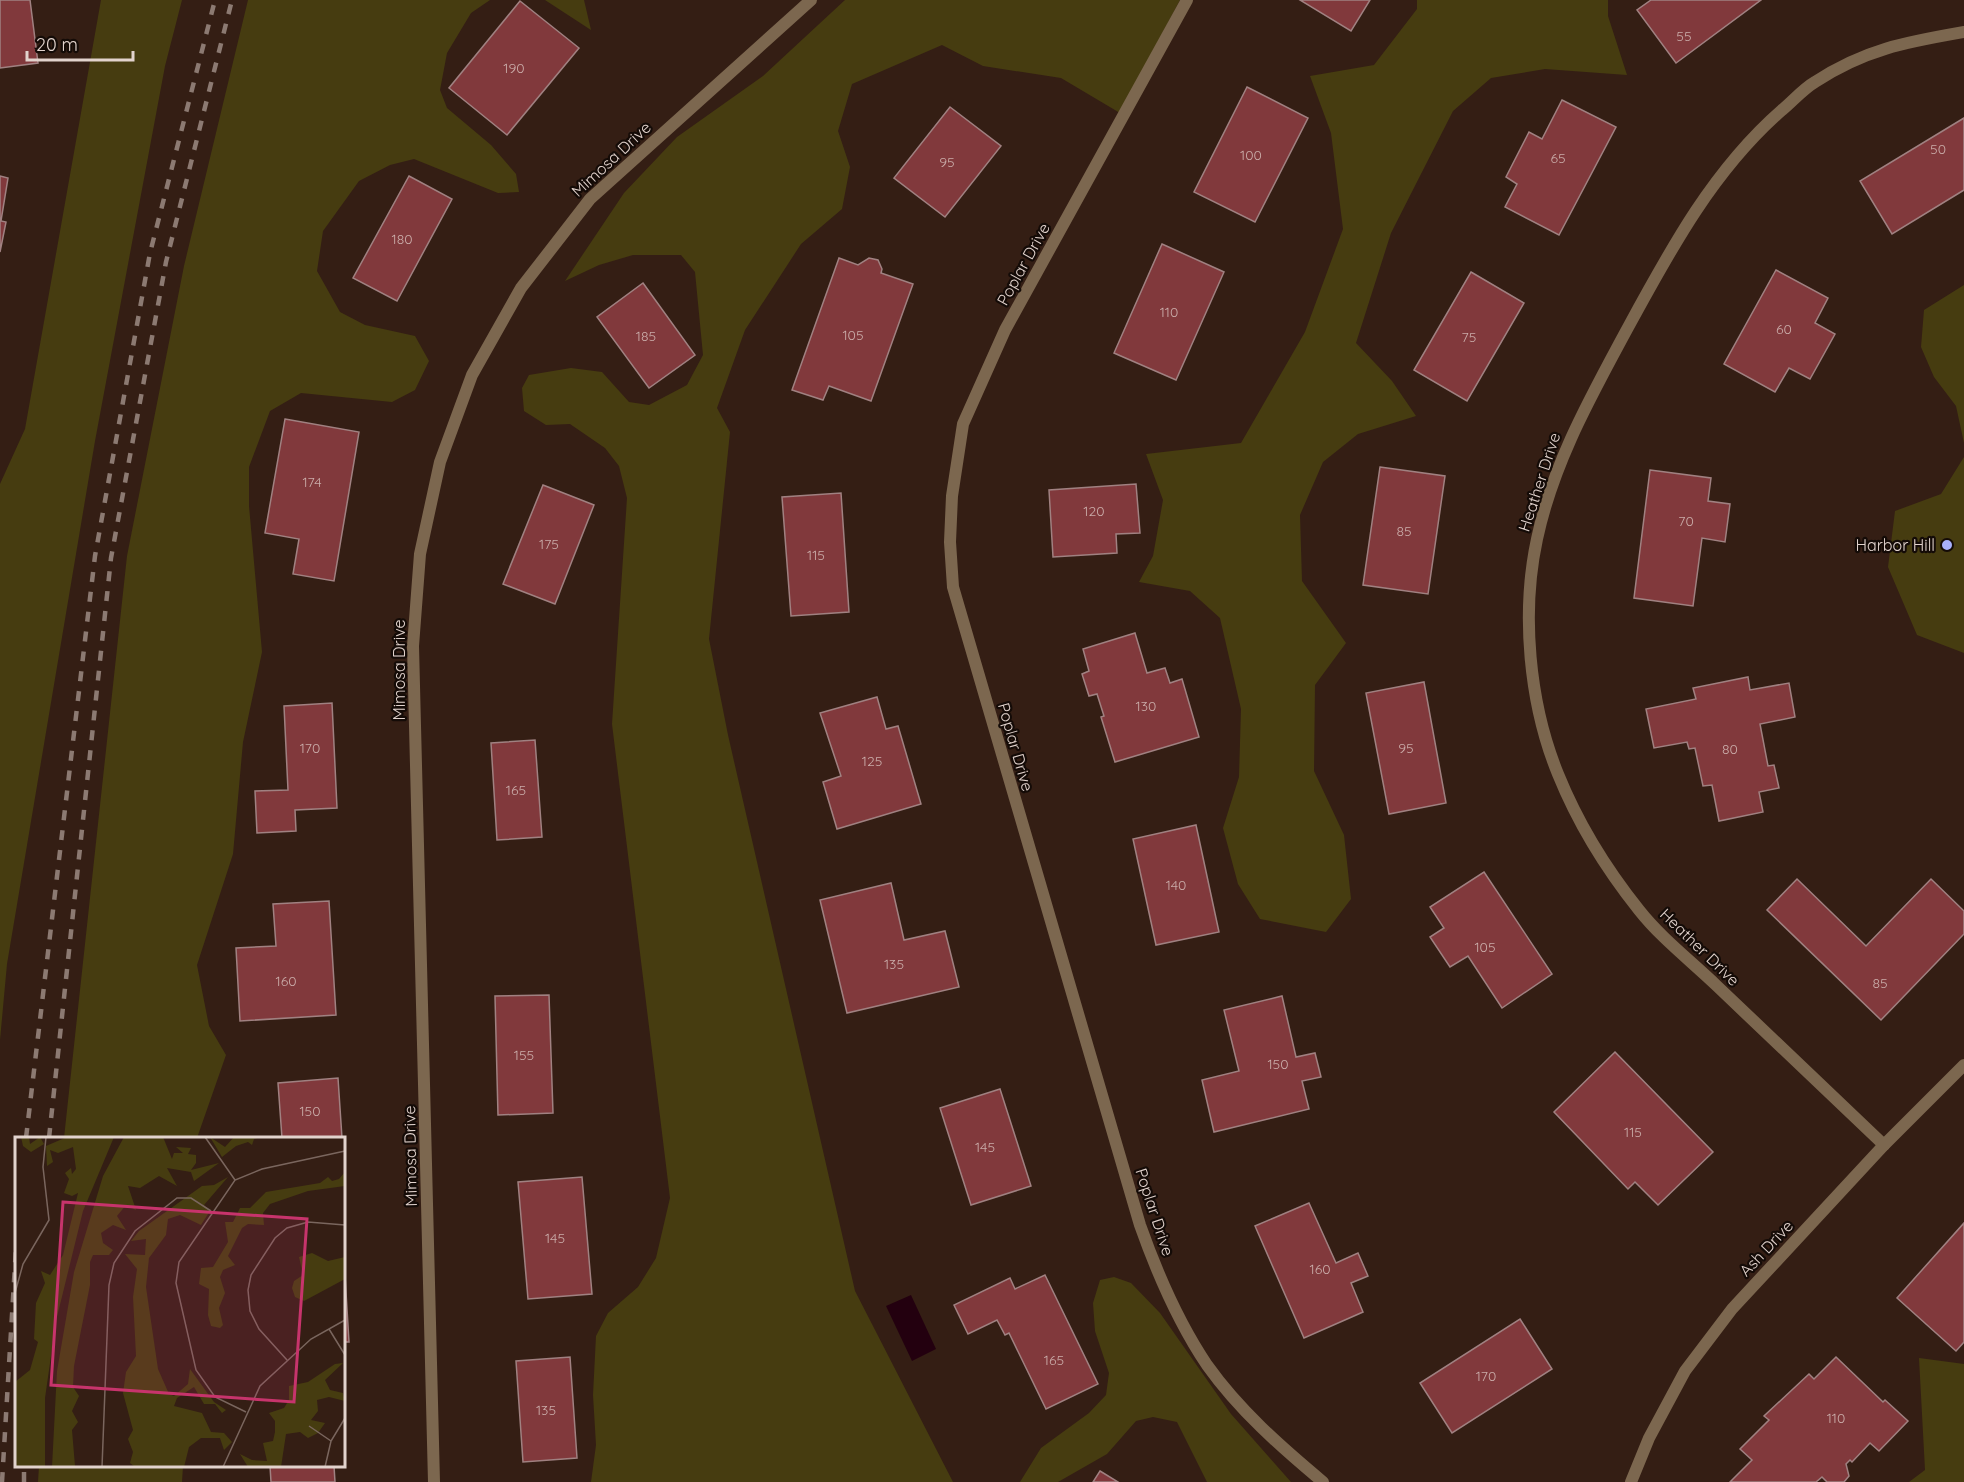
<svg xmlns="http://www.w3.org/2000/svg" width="1964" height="1482" viewBox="0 0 1964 1482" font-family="Quicksand,sans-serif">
<rect width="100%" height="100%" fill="#341e14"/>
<g fill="#463c10">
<polygon points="101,0 182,0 165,66 95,441 7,964 0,1040 0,484 25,429"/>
<polygon points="248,0 490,0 471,13 447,53 440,90 447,108 491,145 516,174 519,192 498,193 414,159 390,165 359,181 323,231 317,271 340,312 365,325 415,336 429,361 415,390 392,402 301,393 270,411 249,467 249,506 262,652 243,742 233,854 197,965 209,1026 226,1055 197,1138 64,1138 127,556 184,266"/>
<polygon points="545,0 584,0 591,30"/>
<polygon points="845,0 1180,0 1120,113 1061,78 983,66 942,45 852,84 838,131 850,167 842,209 801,244 745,330 717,408 730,432 709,639 728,735 855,1291 953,1482 591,1482 596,1445 593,1395 596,1336 608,1313 638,1287 656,1258 670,1198 612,724 627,498 619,466 605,448 570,424 546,425 524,411 522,388 529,375 571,368 602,372 629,402 649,405 687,385 703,355 695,272 681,255 633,255 599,265 565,281 624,193 677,137 763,76"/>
<polygon points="1417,0 1608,0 1608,16 1627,75 1545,69 1491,78 1453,111 1391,233 1356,343 1392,381 1416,416 1358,434 1323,462 1300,515 1302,581 1346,643 1315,685 1314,771 1344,835 1351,899 1326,932 1260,919 1238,884 1223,828 1239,777 1241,709 1220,618 1190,591 1139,582 1153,556 1163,500 1146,454 1241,443 1305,332 1343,229 1331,133 1310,76 1374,65 1417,9"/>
<polygon points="1964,285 1964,443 1956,406 1934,377 1921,347 1924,310"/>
<polygon points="1964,457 1964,653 1917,635 1888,567 1895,511 1941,494"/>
<polygon points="1114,1277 1131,1283 1160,1313 1231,1414 1291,1482 1207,1482 1177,1422 1153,1417 1136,1421 1107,1454 1058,1482 1020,1482 1041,1448 1089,1413 1106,1395 1109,1373 1095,1331 1093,1303 1100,1280"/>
<polygon points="1919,1358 1964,1364 1964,1482 1909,1482 1925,1470"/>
<polygon points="39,1466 183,1466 182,1482 38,1482"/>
</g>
<polygon fill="#23000f" points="911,1295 936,1349 912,1361 886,1306"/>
<g fill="#81393c" stroke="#a08181" stroke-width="1.5">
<polygon points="0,0 30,0 38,63 0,68"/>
<polygon points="1300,0 1370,0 1351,31"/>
<polygon points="1651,0 1761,0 1676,63 1637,10"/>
<polygon points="520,1 579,48 507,135 449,88"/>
<polygon points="1247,87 1308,118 1255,222 1194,192"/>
<polygon points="1562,100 1616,127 1559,235 1505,207 1517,184 1506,177 1529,132 1542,139"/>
<polygon points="950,107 1001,146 945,217 894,178"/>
<polygon points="1964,118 1964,190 1892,234 1860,181"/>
<polygon points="0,176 8,178 1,221 6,222 0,252"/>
<polygon points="409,176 452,199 397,301 353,278"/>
<polygon points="1162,244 1224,272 1176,380 1114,353"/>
<polygon points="839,258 858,265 869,258 878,260 882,269 881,273 913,284 871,401 829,386 823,400 792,390"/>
<polygon points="1776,270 1828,298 1815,323 1835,334 1810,379 1789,368 1775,392 1724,364"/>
<polygon points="1471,272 1524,303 1467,401 1414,370"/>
<polygon points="643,283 695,355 649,388 597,317"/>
<polygon points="285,419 359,432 334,581 293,574 299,539 265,533"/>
<polygon points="1380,467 1445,476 1428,594 1363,585"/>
<polygon points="1650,470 1711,478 1708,501 1730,504 1725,542 1702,538 1693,606 1634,598"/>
<polygon points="1136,484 1140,533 1116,534 1117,553 1053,557 1049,490"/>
<polygon points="543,485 594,505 555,604 503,584"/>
<polygon points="841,493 849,612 791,616 782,497"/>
<polygon points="1135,633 1147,673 1165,668 1170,683 1182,679 1199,737 1115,762 1101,717 1104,716 1097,694 1089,696 1082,674 1089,671 1083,649"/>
<polygon points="1748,677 1750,690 1789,683 1795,717 1760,724 1768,766 1774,765 1779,788 1759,792 1763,812 1719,821 1712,785 1703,786 1695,748 1689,749 1687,742 1654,748 1646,709 1696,699 1693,688"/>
<polygon points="1424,682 1446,803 1389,814 1366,693"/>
<polygon points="877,697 886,729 898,726 921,804 837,829 823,782 841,776 820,713"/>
<polygon points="332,703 337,808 295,810 296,831 257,833 255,791 288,790 284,706"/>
<polygon points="535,740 542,837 497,840 491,743"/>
<polygon points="1196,825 1219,932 1156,945 1133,839"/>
<polygon points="1484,872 1552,974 1502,1008 1468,956 1450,967 1430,937 1444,928 1430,907"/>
<polygon points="1797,879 1866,946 1931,879 1964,911 1964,934 1881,1020 1767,910"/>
<polygon points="891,883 904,940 945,931 959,987 847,1013 820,900"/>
<polygon points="329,901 336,1015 240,1021 236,948 276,946 273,904"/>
<polygon points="549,995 553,1113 498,1115 495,996"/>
<polygon points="1282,996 1296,1057 1315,1053 1321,1077 1302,1081 1309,1109 1214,1132 1202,1080 1239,1071 1224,1010"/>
<polygon points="1615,1052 1713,1152 1658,1205 1635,1182 1628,1189 1554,1112"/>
<polygon points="338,1078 342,1138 282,1138 278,1083"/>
<polygon points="1000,1089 1031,1186 971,1205 940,1108"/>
<polygon points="582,1177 592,1294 528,1299 518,1182"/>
<polygon points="1309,1203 1336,1263 1358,1253 1368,1276 1351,1283 1363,1312 1304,1338 1255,1226"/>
<polygon points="1964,1223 1964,1342 1956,1351 1897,1298"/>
<polygon points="344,1259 349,1342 344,1342"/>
<polygon points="1045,1275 1098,1384 1046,1409 1009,1333 1005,1335 997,1320 968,1334 954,1305 1010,1278 1015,1289"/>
<polygon points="1520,1319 1552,1369 1452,1433 1420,1383"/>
<polygon points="570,1357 577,1458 523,1462 516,1361"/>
<polygon points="1836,1357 1883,1402 1885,1400 1908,1421 1879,1451 1870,1443 1852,1462 1850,1460 1846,1464 1849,1476 1844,1482 1827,1482 1822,1477 1816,1482 1730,1482 1752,1460 1740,1449 1769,1420 1764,1416 1809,1374 1814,1379"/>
<polygon points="270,1466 334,1466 335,1482 271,1482"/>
<polygon points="1100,1471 1118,1482 1093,1482"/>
</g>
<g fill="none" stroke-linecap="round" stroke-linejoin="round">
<g stroke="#7c674f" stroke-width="12">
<path d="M1187,0l-182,330 -42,94 -11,72 -2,46 3,45 187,638c17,48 38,97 67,140 32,45 74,82 116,117"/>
<path d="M1884,1145c-55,-53 -111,-106 -167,-159 -26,-25 -56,-48 -78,-76 -32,-40 -62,-89 -81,-136 -29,-71 -37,-161 -21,-235 16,-75 52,-139 88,-206 44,-81 87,-162 157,-223 11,-9 21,-21 33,-28 50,-33 92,-40 149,-50"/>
<polyline points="434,1482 413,646 420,554 440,462 472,375 521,288 590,199 811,0"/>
<polyline points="1631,1482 1649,1438 1685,1371 1732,1309 1884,1145 1964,1065"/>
</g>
<g stroke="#8c7a72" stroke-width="4.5" stroke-dasharray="10 10" stroke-linecap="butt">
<polyline points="26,1138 95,556 150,253 215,0"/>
<polyline points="49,1138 111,558 166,262 232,0"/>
<polyline points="2,1482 16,1248"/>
<polyline points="24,1482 24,1466"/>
</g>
</g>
<circle fill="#a8b0fc" stroke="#140b07" stroke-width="2" cx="1947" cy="545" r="6"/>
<g text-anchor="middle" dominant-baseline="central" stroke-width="4.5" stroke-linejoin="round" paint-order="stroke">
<g font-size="14" fill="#caaca9">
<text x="1684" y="36">55</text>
<text x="514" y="68">190</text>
<text x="1938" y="149">50</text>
<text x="1251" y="155">100</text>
<text x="1558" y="158">65</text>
<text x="947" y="162">95</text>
<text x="402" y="239">180</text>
<text x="1169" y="312">110</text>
<text x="1784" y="329">60</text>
<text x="853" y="335">105</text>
<text x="646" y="336">185</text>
<text x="1469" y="337">75</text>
<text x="312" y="482">174</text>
<text x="1094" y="511">120</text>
<text x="1686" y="521">70</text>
<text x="1404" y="531">85</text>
<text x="549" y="544">175</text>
<text x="816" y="555">115</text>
<text x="1146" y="706">130</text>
<text x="310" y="748">170</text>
<text x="1406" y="748">95</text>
<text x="1730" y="749">80</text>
<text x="872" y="761">125</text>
<text x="516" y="790">165</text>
<text x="1176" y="885">140</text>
<text x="1485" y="947">105</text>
<text x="894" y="964">135</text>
<text x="286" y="981">160</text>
<text x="1880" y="983">85</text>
<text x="524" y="1055">155</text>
<text x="1278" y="1064">150</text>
<text x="310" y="1111">150</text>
<text x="1633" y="1132">115</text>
<text x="985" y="1147">145</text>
<text x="555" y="1238">145</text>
<text x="1320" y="1269">160</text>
<text x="1054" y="1360">165</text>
<text x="1486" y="1376">170</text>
<text x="546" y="1410">135</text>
<text x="1836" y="1418">110</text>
</g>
<g font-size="16" fill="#e2d3cd" stroke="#140b07">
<text transform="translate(611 159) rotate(-43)">Mimosa Drive</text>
<text transform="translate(1023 264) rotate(-61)">Poplar Drive</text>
<text transform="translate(1539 482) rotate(-72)">Heather Drive</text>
<text transform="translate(399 670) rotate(-90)">Mimosa Drive</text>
<text transform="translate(1016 747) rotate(74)">Poplar Drive</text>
<text transform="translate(1700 947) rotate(44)">Heather Drive</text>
<text transform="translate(410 1156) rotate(-91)">Mimosa Drive</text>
<text transform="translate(1155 1212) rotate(72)">Poplar Drive</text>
<text transform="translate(1766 1248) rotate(-47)">Ash Drive</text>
</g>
<g font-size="16" fill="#e2d3cd" stroke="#140b07" text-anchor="end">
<text x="1935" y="545">Harbor Hill</text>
</g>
</g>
<g transform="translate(15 1137)">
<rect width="330" height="330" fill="#341e14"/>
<path d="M6,0h8l1,7 10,-7 4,7 -13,8 -8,-6zM52,0h47l-31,74 -27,110 -11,77v69h-30v-85l15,-12 8,-28 -4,-3 2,-36 9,-20 -4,-12 9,4 13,-20 15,-62 -6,3 -8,-3 5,-14 -4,-6 6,-5 1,6 4,-5 -3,-22 -15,6 -8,-3 3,12 -6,4 -1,-20zM109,0h39l9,22 2,-6h9l-7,-6 15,1 -3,6 8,1v8l-5,7 28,-7 -25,18 -3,-9 -24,-4 10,18 -18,-10 -19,12 -12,-2 8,24 -10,-5 -9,11 9,14 -13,-5 -12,8 2,10 10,7 -4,5h-16l-3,7v23l-16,81 -1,21 6,9 -7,15 6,11 -6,8 3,36 -23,1 5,-96 17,-99 29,-96zM195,0l15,10 9,-10h27l-7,2 -2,6 -4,-3 -12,4 -14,11zM330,35v14l-37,5 -38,13 -7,9 1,12 -16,-1 -6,4 -14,28 7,9 -12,5 -3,7 5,16 -6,15 4,17 -3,3 -9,-2 -3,-11 1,-26 -10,-5 2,-16 12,-1 15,-25 -3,-20h8l7,-14h10l16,-16 54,-9 8,-6 4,4 7,-2zM213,40l-24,28 6,6 -9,14 -21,-10 -12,4 -2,16 -17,23 -3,29 12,82 11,25 5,2 14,-12 2,-15 24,33 12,8 -4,3 -7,-9h-11l-10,-17 -17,11 -3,8 28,7 9,19 13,1 8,9 -8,8 -4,-12h-19l-12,9 -5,20h-49l-5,-4 3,-11 -5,-13 5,-9 -10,-37 3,-21 10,-16 -3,-59 4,-28 -12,-15 20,1 1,-16 -15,2 8,-10 63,-45 12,-1zM297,116l16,8 17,-4v22l-41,22 -9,-4 -3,-9 2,-7 9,-6 -4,-18zM328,226l-18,17 5,10 13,3 2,8 -16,-4 -12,3 1,11 -7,9 14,3 -7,10 -10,5 -8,-6 -14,2 -5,33h-33l-8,-13 12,6 15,1 -4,-18 10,-2 2,-9v-11l-6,-8 15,-5 5,-8v-14l19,-4 27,-18z" fill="#463c10"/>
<path fill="none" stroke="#7a665e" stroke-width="1.5" d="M190,0l30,43M0,156l8,-29 26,-44 -6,-53 3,-30M314,192l16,26M272,223l-28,-31 -9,-18 -2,-21 3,-15 24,-37 12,-10 21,-6 37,3M231,275l-31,-15 -19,-27 -20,-87 3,-21 56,-82 27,-11 83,-18M294,289l22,15M87,330l7,-182 5,-22 21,-32 42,-33h14l20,13M208,330l37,-81 51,-47 34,-19M310,330l6,-26 14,-23"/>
<path fill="#c7346c" fill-opacity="0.15" stroke="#c7346c" stroke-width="3" d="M48,65l244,17 -13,183 -243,-17z"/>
<rect width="330" height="330" fill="none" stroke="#e2d3cd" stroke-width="3"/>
</g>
<path d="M27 51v9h106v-9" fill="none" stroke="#e2d3cd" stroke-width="3"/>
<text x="36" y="51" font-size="18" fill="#e2d3cd" stroke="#140b07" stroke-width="4.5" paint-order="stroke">20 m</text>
</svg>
